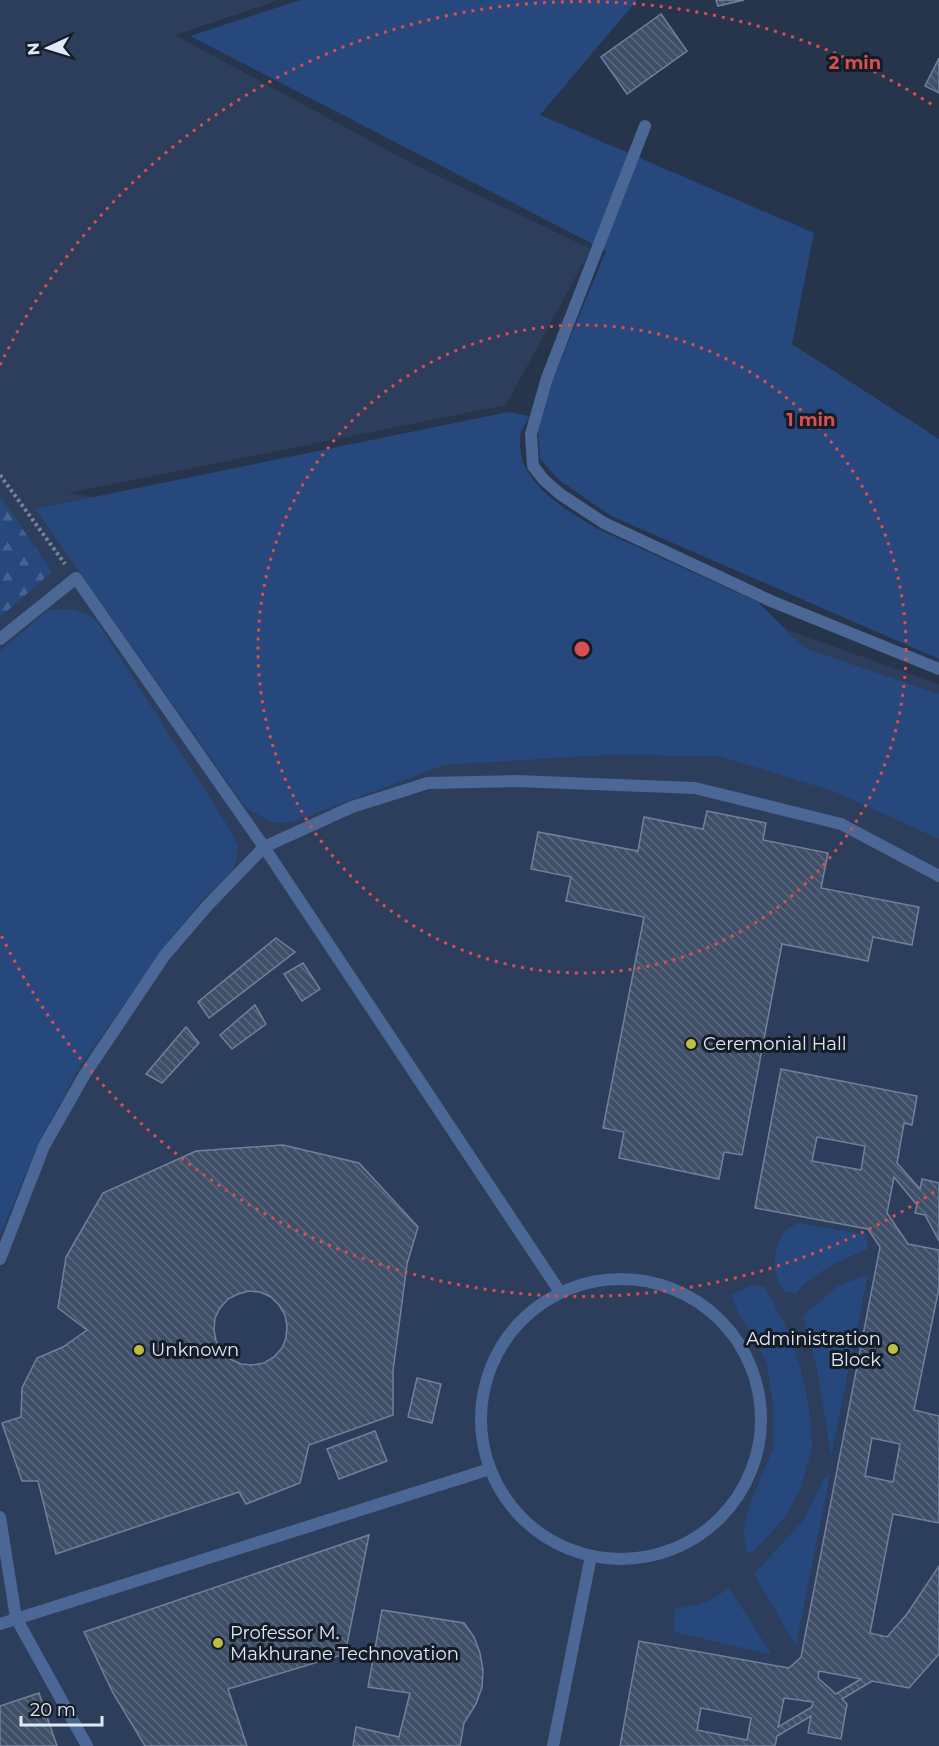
<svg xmlns="http://www.w3.org/2000/svg" width="939" height="1746" viewBox="0 0 939 1746" font-family="Montserrat,sans-serif">
<defs>
<pattern id="forest-firs" width="22" height="20" patternUnits="userSpaceOnUse" patternTransform="scale(1.5)"><rect width="22" height="20" fill="#26487d"/><path d="M5 1l3.5 6h-7zM16 11l3.5 6h-7z" fill="#456290"/></pattern>
<pattern id="building-back-hatch" width="6" height="6" patternUnits="userSpaceOnUse" patternTransform="scale(1.5)"><rect width="6" height="6" fill="#404f68"/><path d="M-1 5l2 2M0 0l6 6M5-1l2 2" fill="none" stroke="#5b687e"/></pattern>
</defs>
<rect width="100%" height="100%" fill="#26344c"/>
<polygon fill="#2c3e5b" points="0,0 280,0 175,35 413,164 591,249 506,405 68,493 653,582 939,684 939,1746 0,1746"/>
<g fill="#26487d">
<polygon points="300,0 637,0 540,115 814,233 792,344 939,439 939,659 611,516 559,480 540,459 538,431 553,379 606,251 190,36"/>
<path d="M508,412l21,4c-3,6 -8,15 -9,21 -4,45 43,71 76,91l162,74 46,46 135,46v145l-106,-48 -114,-35 -113,-1 -162,10 -152,57 -18,1 -27,-14 -212,-300z"/>
<polygon points="71,609 86,614 96,620 231,831 238,846 236,860 232,871 201,901 161,951 79,1068 38,1144 0,1235 0,651 48,610"/>
<path d="M798,1223l69,12 1,14c-25,10 -55,23 -72,44l-10,-1c-15,-15 -14,-40 -3,-58 3,-5 10,-8 15,-11z"/>
<path d="M868,1275l-37,181c-7,-47 -13,-94 -28,-140l36,-31z"/>
<polygon points="752,1285 765,1287 790,1335 801,1370 809,1407 812,1448 800,1490 786,1516 754,1551 748,1554 743,1533 749,1506 774,1446 774,1412 767,1364 753,1336 738,1312 731,1295"/>
<polygon points="830,1474 796,1646 754,1574 803,1521 824,1478"/>
<path d="M729,1588l43,67 -98,-23 1,-24c22,-1 37,-7 54,-20z"/>
</g>
<polygon fill="url(#forest-firs)" points="0,496 52,572 0,617"/>
<g fill="url(#building-back-hatch)" stroke="#70819c" stroke-width="1.5" fill-rule="evenodd">
<polygon points="716,0 744,0 718,6"/>
<polygon points="661,14 687,51 627,94 601,57"/>
<polygon points="939,58 939,93 925,86"/>
<polygon points="707,811 766,823 763,840 828,853 821,888 919,907 912,945 873,937 868,961 782,944 742,1155 724,1152 719,1179 619,1158 624,1132 603,1128 644,917 566,901 571,877 531,869 538,832 638,851 644,817 703,829"/>
<polygon points="276,938 295,952 209,1018 198,1002"/>
<polygon points="303,963 320,989 302,1001 284,974"/>
<polygon points="255,1005 266,1024 232,1049 220,1035"/>
<polygon points="186,1027 199,1043 162,1083 146,1074"/>
<path d="M781,1069l136,27 -5,29 -8,-2 -7,40 23,26 2,-10 17,4v58l-14,-26 -10,-2 2,-8 -23,-28 -7,36 21,31 31,6v38l-25,122 25,6v107l-46,-9 -23,119 17,4 20,-23 32,-48v88l-30,34 -37,-7 -30,18 5,5 -6,35 -33,-6 3,-17 -34,20 -2,10h-155l19,-105 150,27 12,-11 79,-410 -12,-18 -113,-21zM817,1137l48,9 -4,24 -49,-9zM872,1438l28,6 -7,38 -28,-6zM819,1671l42,8 -25,15 -18,-16zM784,1698l29,4 -1,5 -34,20zM701,1708l50,10 -4,22 -50,-10z"/>
<path d="M283,1145l76,18 59,64 -11,37 -14,107v44l-84,30 -9,38 -54,21 -7,-12 -183,62 -18,-73h-16l-20,-58 19,-6 1,-29 15,-30 26,-11 24,-17 -29,-22 8,-51 37,-64 93,-42zM249,1291l11,1 11,5 8,8 6,10 2,11 -1,12 -4,10 -8,9 -10,6 -12,2 -11,-1 -11,-5 -8,-8 -6,-10 -2,-11 1,-12 5,-10 8,-9 10,-5z"/>
<polygon points="417,1378 441,1384 432,1423 408,1417"/>
<polygon points="375,1431 387,1461 339,1479 327,1449"/>
<polygon points="369,1535 345,1654 228,1689 247,1746 145,1746 113,1693 84,1632"/>
<polygon points="382,1610 464,1623 474,1637 480,1653 483,1670 482,1687 476,1704 464,1723 460,1746 353,1746 356,1727 399,1737 410,1693 368,1687"/>
<polygon points="39,1693 57,1746 0,1746 0,1706"/>
</g>
<g fill="none" stroke-linecap="round" stroke-linejoin="round">
<polyline stroke="#768296" stroke-width="4" stroke-dasharray="3 3" stroke-linecap="butt" points="0,475 65,564"/>
<g stroke="#4a6795" stroke-width="12">
<polyline points="645,126 547,378 531,434 533,466 544,480 560,494 604,523 771,601 939,669"/>
<polyline points="0,639 76,578 264,847 560,1292"/>
<polyline points="0,1259 44,1146 85,1074 165,955 208,905 264,847 352,807 428,783 516,781 695,788 841,824 939,876"/>
<circle cx="621" cy="1419" r="140"/>
<polyline points="0,1517 16,1618 87,1746"/>
<polyline points="0,1624 490,1469"/>
<polyline points="553,1746 591,1556"/>
</g>
</g>
<g fill="none" stroke="#d84f52" stroke-width="3" stroke-dasharray="3 6">
<circle cx="582" cy="649" r="324"/>
<path d="M934 1192A647 647 0 0 1 0 933M0 365A647 647 0 0 1 934 106"/>
</g>
<g fill="#bebf42" stroke="#151c26" stroke-width="2">
<circle cx="691" cy="1044" r="6"/>
<circle cx="893" cy="1349" r="6"/>
<circle cx="139" cy="1350" r="6"/>
<circle cx="218" cy="1643" r="6"/>
</g>
<g text-anchor="middle" dominant-baseline="central" stroke-width="6" stroke-linejoin="round" paint-order="stroke">
<g font-size="18" fill="#e0e9f8" stroke="#151c26" text-anchor="start">
<text x="703" y="1044">Ceremonial Hall</text>
<text x="881" y="1339" text-anchor="end">Administration<tspan x="881" dy="21">Block</tspan></text>
<text x="151" y="1350">Unknown</text>
<text x="230" y="1633">Professor M.<tspan x="230" dy="21">Makhurane Technovation</tspan></text>
</g>
</g>
<circle cx="582" cy="649" r="9" fill="#d84f52" stroke="#151c26" stroke-width="3"/>
<g font-size="18" text-anchor="middle" font-weight="bold" fill="#d84f52" stroke="#151c26" stroke-width="6" stroke-linejoin="round" paint-order="stroke">
<text x="855" y="69">2 min</text>
<text x="811" y="426">1 min</text>
</g>
<g transform="translate(48 48) rotate(266)" stroke="#151c26" stroke-width="4.5" paint-order="stroke">
<path d="M0-4.5L10 22L0 15L-10 22Z" fill="#e0e9f8"/>
<text y="-9" font-size="16" font-weight="bold" text-anchor="middle" fill="#e0e9f8">N</text>
</g>
<path d="M21 1716v9h81v-9" fill="none" stroke="#e0e9f8" stroke-width="3"/>
<text x="30" y="1716" font-size="18" fill="#e0e9f8" stroke="#151c26" stroke-width="4.5" paint-order="stroke">20 m</text>
</svg>
